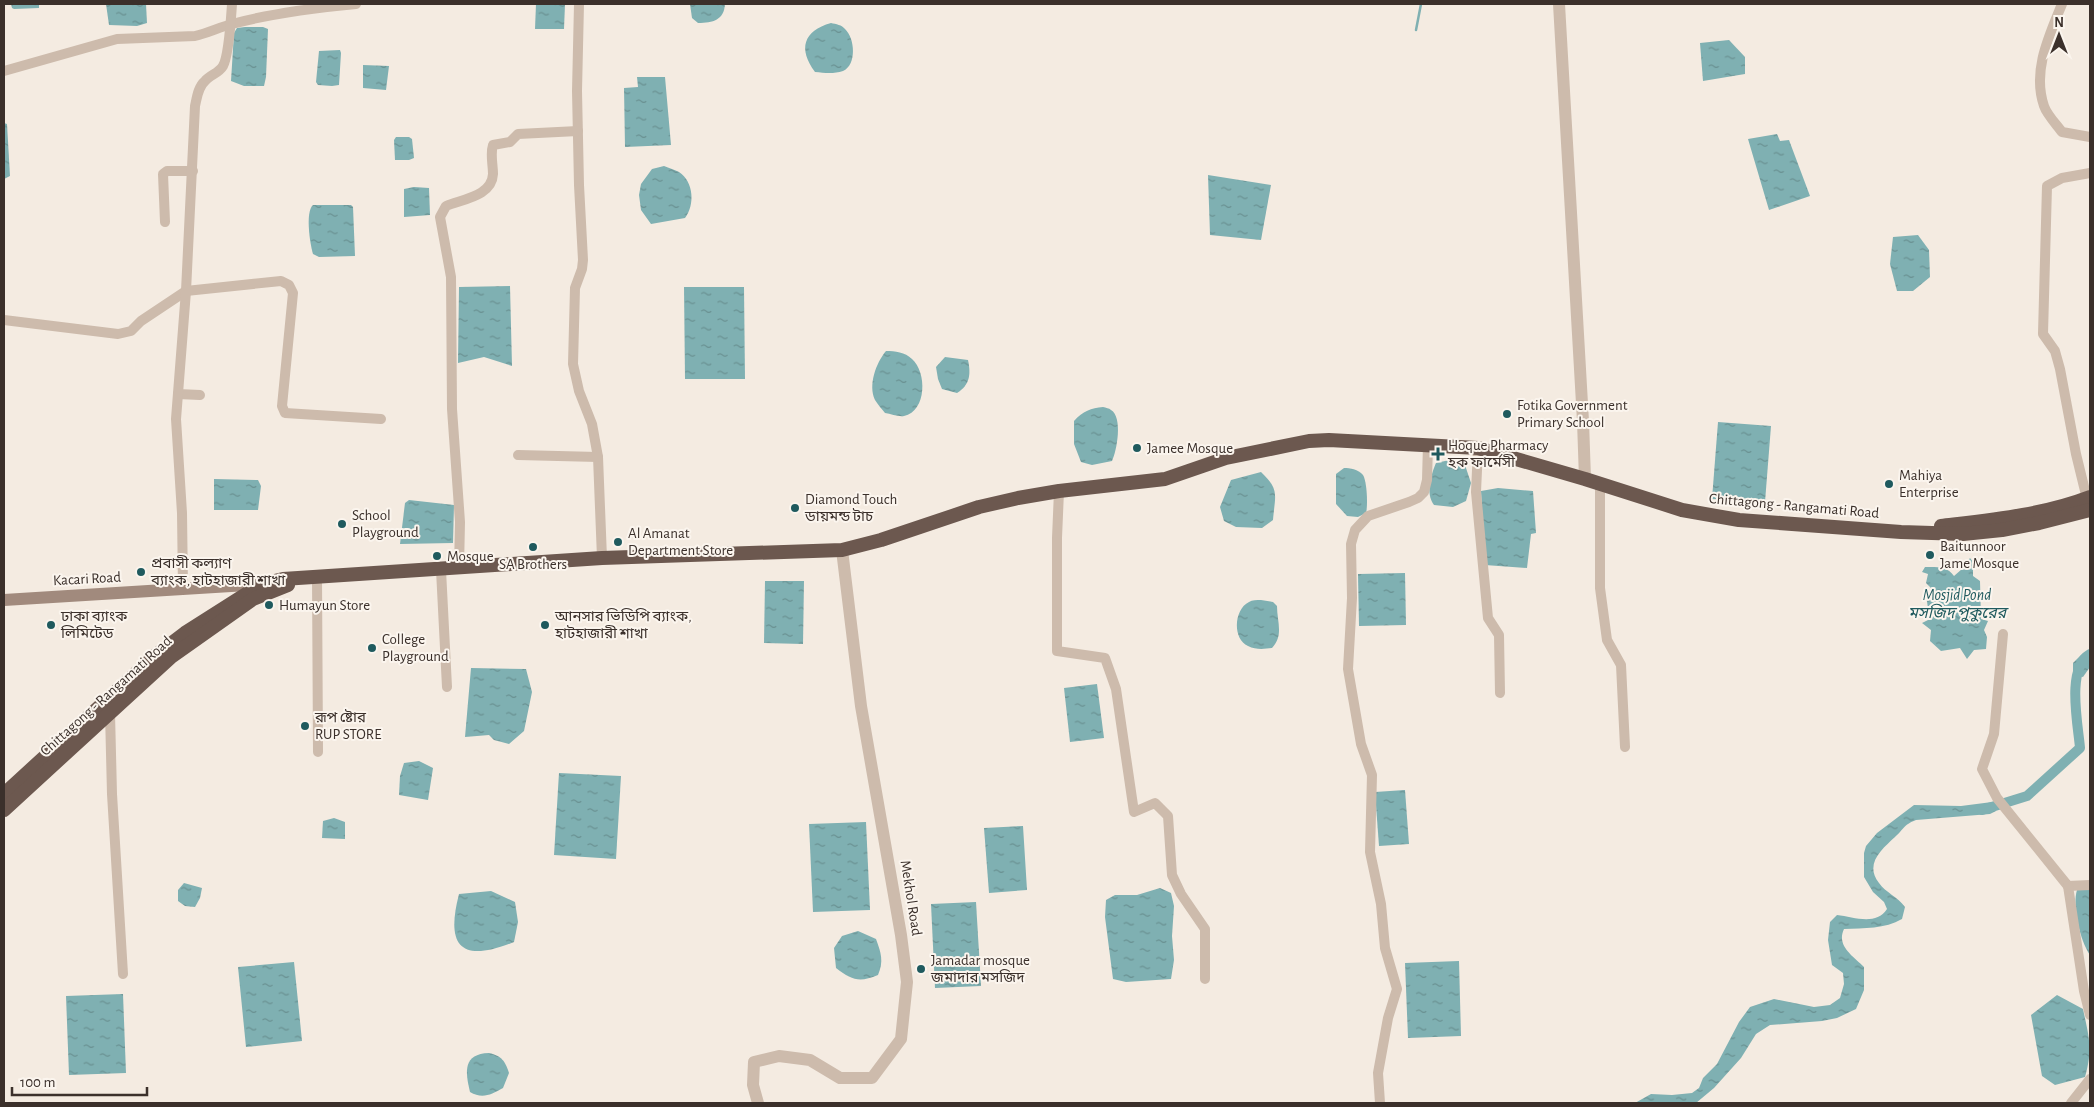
<svg xmlns="http://www.w3.org/2000/svg" width="2094" height="1107" viewBox="0 0 2094 1107" font-family="'Alegreya Sans','Noto Sans Bengali',sans-serif">
<defs>
<pattern id="water-ripples" width="26" height="14" patternUnits="userSpaceOnUse" patternTransform="scale(1.25)"><rect width="26" height="14" fill="#7fb0b2"/><path d="M2 4q2-2 4 0t4 0M15 11q2-2 4 0t4 0" fill="none" stroke="#699091"/></pattern>
</defs>
<rect width="100%" height="100%" fill="#f4ebe1"/>
<g fill="url(#water-ripples)">
<polygon points="11,4 39,4 39,8 14,9 12,8"/>
<polygon points="106,4 146,4 147,23 137,26 109,25"/>
<polygon points="536,4 565,4 564,29 535,29"/>
<path d="M690,4h35c-1,16 -12,19 -27,19l-6,-5z"/>
<path d="M831,23c5,1 11,2 14,6 10,9 12,36 -2,42 -9,3 -18,2 -28,1 -17,-23 -12,-41 16,-49z"/>
<polygon points="245,27 263,27 268,29 266,77 264,86 244,86 231,81 234,33 237,28"/>
<polygon points="1729,40 1745,57 1745,74 1703,81 1700,43"/>
<polygon points="340,50 341,53 339,85 332,86 318,85 316,82 319,51"/>
<polygon points="363,65 389,66 386,90 363,88"/>
<polygon points="637,77 665,77 671,145 625,147 624,88 638,87"/>
<polygon points="4,123 7,124 10,176 4,179"/>
<polygon points="1777,134 1780,141 1789,140 1810,196 1769,210 1748,139"/>
<polygon points="396,137 409,137 412,139 414,158 409,160 395,160 394,140"/>
<path d="M664,166c5,2 11,4 15,6 15,10 16,33 6,46l-34,6 -10,-14 -2,-15 2,-11 11,-15z"/>
<polygon points="1208,175 1271,185 1261,240 1210,235"/>
<polygon points="414,187 429,188 430,215 404,217 404,189"/>
<path d="M313,205h38l2,2 2,49 -36,1 -6,-3c-3,-10 -8,-42 0,-49z"/>
<polygon points="1918,235 1929,250 1930,277 1913,291 1897,291 1890,264 1893,237"/>
<polygon points="510,286 512,366 484,357 458,363 459,287"/>
<polygon points="684,287 744,287 745,379 685,379"/>
<path d="M886,351c9,0 19,1 26,8 15,13 15,52 -8,57 -5,1 -13,-2 -19,-3 -3,-4 -7,-8 -10,-13 -7,-15 1,-37 11,-49z"/>
<path d="M945,357l23,3c3,14 2,25 -11,33l-15,-4 -4,-10 -2,-12z"/>
<path d="M1103,407c3,1 6,1 8,3 12,7 6,41 1,51l-20,4 -11,-3 -7,-18v-23c9,-10 17,-13 29,-14z"/>
<polygon points="1718,422 1771,426 1765,502 1712,499"/>
<path d="M1454,459l10,3 7,21 -5,18 -13,6 -19,-2c-9,-12 -3,-30 2,-42z"/>
<path d="M1344,468c6,0 14,1 19,7 4,6 5,31 3,38l-8,4 -11,-1 -11,-12v-30z"/>
<path d="M1261,472c19,18 14,23 12,48l-11,8 -26,-1 -12,-6 -4,-14 11,-27z"/>
<polygon points="214,479 258,480 261,486 258,510 214,510"/>
<polygon points="1498,488 1533,491 1536,533 1531,534 1527,568 1485,565 1481,491"/>
<polygon points="409,500 454,505 453,543 400,544 405,503"/>
<path d="M1970,558l3,4v14l7,5 1,38 7,2 -4,9 3,7 -1,12 -12,1 -7,9 -7,-11 -19,3 -11,-10 1,-11 -9,-7 10,-5 1,-5 -5,-4 -1,-8 4,-5v-8l-5,-5 2,-9 -6,-2 3,-5c12,0 22,-1 29,9l8,-7z"/>
<polygon points="1405,573 1406,625 1359,626 1358,574"/>
<polygon points="765,581 804,581 803,644 764,643"/>
<path d="M1261,600l12,2 4,4c0,16 7,29 -5,42 -8,1 -16,2 -24,-2 -16,-7 -14,-37 1,-44 3,-2 8,-2 12,-2z"/>
<polygon points="2090,650 2090,667 2083,677 2073,675 2073,663 2083,653"/>
<polygon points="471,668 526,669 532,692 524,731 509,744 494,740 489,735 465,737"/>
<polygon points="1097,684 1104,738 1070,742 1064,688"/>
<polygon points="419,761 433,768 428,800 399,795 400,776 404,763"/>
<polygon points="559,773 621,776 616,859 554,855"/>
<polygon points="1405,790 1409,844 1379,846 1375,792"/>
<path d="M1992,802l4,9 -6,3 -74,6c-13,5 -12,9 -21,17 -13,12 -31,27 -16,46 7,10 18,13 26,24l-3,12c-17,10 -38,9 -58,10 -8,17 9,27 20,38v23l-8,19 -19,9 -15,3 -52,4 -14,9 -15,24 -27,30 -18,15h-61l16,-9 21,1 20,-2 7,-5 4,-10 14,-14 22,-42 11,-15 24,-8 40,8 16,-2 10,-7 4,-14 -1,-11 -11,-8 -4,-25 2,-18 7,-7c17,2 39,11 50,-6l-3,-7 -11,-10 -9,-15v-24l2,-7 11,-13 37,-28 47,1z"/>
<polygon points="334,818 345,822 345,839 322,838 323,821"/>
<polygon points="866,822 870,910 813,912 809,824"/>
<polygon points="1023,826 1027,890 989,893 984,828"/>
<polygon points="184,883 202,888 200,898 195,907 185,906 178,901 178,890"/>
<polygon points="1160,888 1171,893 1174,906 1172,936 1174,960 1171,979 1126,982 1113,979 1105,917 1106,900 1115,895 1137,895"/>
<path d="M2090,888v67c-10,-14 -18,-49 -13,-65z"/>
<path d="M491,891l24,11 3,20 -4,20c-52,21 -69,6 -55,-48z"/>
<polygon points="976,902 981,986 935,988 931,904"/>
<path d="M858,931l18,8c5,14 8,22 2,36 -19,8 -26,5 -42,-7l-2,-20 8,-12z"/>
<polygon points="1459,961 1461,1036 1408,1038 1405,963"/>
<polygon points="294,962 302,1041 246,1047 238,967"/>
<polygon points="123,994 126,1073 69,1075 66,996"/>
<path d="M2057,995l26,14c6,28 10,40 2,68l-30,8 -13,-9 -11,-61z"/>
<path d="M489,1053c13,3 16,8 20,20l-6,15c-12,7 -21,11 -33,4 -5,-21 -7,-38 19,-39z"/>
</g>
<g fill="none" stroke-linecap="round" stroke-linejoin="round">
<polyline stroke="#7fb0b2" stroke-width="2.5" points="1416,30 1421,4"/>
<path stroke="#7fb0b2" stroke-width="10" d="M1982,810l45,-14 53,-48c-2,-24 -14,-80 10,-94"/>
<g stroke="#cdbbac" stroke-width="10">
<polyline points="579,4 577,91 579,185 583,260 582,269 575,288 573,364 579,391 592,424 598,457 602,558"/>
<path d="M2062,4c-13,32 -30,67 -18,102 3,9 13,19 18,26l28,5"/>
<path d="M4,71l113,-32 78,-3c13,-3 25,-9 37,-12 41,-11 82,-16 124,-20"/>
<polyline points="165,222 163,174 167,171 193,171"/>
<polyline points="4,320 118,334 131,331 141,321 186,291 281,281 289,285 293,293 282,406 285,413 381,419"/>
<polyline points="178,394 200,395"/>
<polyline points="1478,448 1476,492 1488,618 1499,635 1500,693"/>
<polyline points="518,455 598,457"/>
<polyline points="1600,484 1600,588 1607,640 1621,665 1625,747"/>
<polyline points="1059,491 1057,538 1057,651 1105,658 1116,689 1134,812 1155,803 1168,816 1172,875 1181,894 1205,929 1205,979"/>
<polyline points="2087,499 2076,454 2060,369 2055,351 2043,334 2047,186 2062,178 2090,173"/>
<path d="M459,568l1,-46 -8,-113 -1,-132 -11,-60 6,-11c17,-7 46,-10 47,-32 0,-10 -3,-20 0,-29l17,-3 8,-8 60,-3"/>
<polyline points="441,570 447,687"/>
<polyline points="317,576 318,752"/>
<path d="M183,589l-1,-76 -6,-94 10,-128 9,-185c2,-9 3,-19 10,-25 5,-6 14,-8 18,-15 6,-11 8,-48 9,-62"/>
<polyline points="2003,634 1994,734 1982,769 1997,798 2068,886 2090,885"/>
<polyline points="110,713 112,794 123,974"/>
<polyline points="2068,886 2084,991 2090,1015"/>
<polyline points="1380,1103 1378,1073 1388,1018 1397,989 1385,948 1381,904 1370,852 1372,775 1361,744 1348,669 1352,598 1351,544 1355,530 1368,516 1409,502 1418,498 1424,492 1427,480 1428,444"/>
<polyline points="2071,1103 2090,1079"/>
</g>
<g stroke="#cdbbac" stroke-width="12">
<polyline points="1559,4 1583,421 1585,479"/>
<polyline points="758,1103 753,1085 754,1062 779,1056 810,1060 840,1078 872,1078 901,1039 907,982 901,935 861,706 842,550"/>
</g>
<polyline stroke="#a18a7d" stroke-width="12" points="4,600 262,584"/>
<g stroke="#6c584f" stroke-width="14">
<path d="M1941,526c50,-6 102,-11 149,-29"/>
<polyline points="4,794 156,655 185,633 262,584 283,579 602,558 842,550 881,540 979,507 1018,498 1059,491 1165,479 1226,458 1309,441 1329,440 1478,448 1585,479 1682,510 1739,520 1901,532 1963,534 2002,530 2039,523 2090,510"/>
<polyline points="4,810 171,657 253,599 288,585"/>
</g>
</g>
<g fill="#1f5a5e" stroke="#fbf5ee" stroke-width="2">
<circle cx="1507" cy="414" r="5"/>
<circle cx="1137" cy="448" r="5"/>
<path d="M1435.5 446.5h5v5h5v5h-5v5h-5v-5h-5v-5h5z"/>
<circle cx="1889" cy="484" r="5"/>
<circle cx="795" cy="508" r="5"/>
<circle cx="342" cy="524" r="5"/>
<circle cx="618" cy="542" r="5"/>
<circle cx="533" cy="547" r="5"/>
<circle cx="1930" cy="555" r="5"/>
<circle cx="437" cy="556" r="5"/>
<circle cx="141" cy="572" r="5"/>
<circle cx="269" cy="605" r="5"/>
<circle cx="51" cy="625" r="5"/>
<circle cx="545" cy="625" r="5"/>
<circle cx="372" cy="648" r="5"/>
<circle cx="305" cy="726" r="5"/>
<circle cx="921" cy="969" r="5"/>
</g>
<g text-anchor="middle" dominant-baseline="central" stroke-width="4" stroke-linejoin="round" paint-order="stroke">
<g font-size="15" fill="#3b302b" stroke="#fbf5ee" text-anchor="start">
<text x="1517" y="405">Fotika Government<tspan x="1517" dy="17">Primary School</tspan></text>
<text x="1448" y="445">Hoque Pharmacy<tspan x="1448" dy="17">হক ফার্মেসী</tspan></text>
<text x="1147" y="448">Jamee Mosque</text>
<text x="1899" y="475">Mahiya<tspan x="1899" dy="17">Enterprise</tspan></text>
<text x="805" y="499">Diamond Touch<tspan x="805" dy="17">ডায়মন্ড টাচ</tspan></text>
<text x="352" y="515">School<tspan x="352" dy="17">Playground</tspan></text>
<text x="628" y="533">Al Amanat<tspan x="628" dy="17">Department Store</tspan></text>
<text x="1940" y="546">Baitunnoor<tspan x="1940" dy="17">Jame Mosque</tspan></text>
<text x="447" y="556">Mosque</text>
<text x="151" y="563">প্রবাসী কল্যাণ<tspan x="151" dy="17">ব্যাংক, হাটহাজারী শাখা</tspan></text>
<text x="533" y="564" text-anchor="middle">SA Brothers</text>
<text x="279" y="605">Humayun Store</text>
<text x="61" y="616">ঢাকা ব্যাংক<tspan x="61" dy="17">লিমিটেড</tspan></text>
<text x="555" y="616">আনসার ভিডিপি ব্যাংক,<tspan x="555" dy="17">হাটহাজারী শাখা</tspan></text>
<text x="382" y="639">College<tspan x="382" dy="17">Playground</tspan></text>
<text x="315" y="717">রূপ ষ্টোর<tspan x="315" dy="17">RUP STORE</tspan></text>
<text x="931" y="960">Jamadar mosque<tspan x="931" dy="17">জমাদার মসজিদ</tspan></text>
</g>
<g font-size="15" fill="#3b302b" stroke="#fbf5ee">
<text transform="translate(1794 506) rotate(5)">Chittagong - Rangamati Road</text>
<text transform="translate(87 579) rotate(-3)">Kacari Road</text>
<text transform="translate(106 696) rotate(-42)">Chittagong - Rangamati Road</text>
<text transform="translate(911 898) rotate(81)">Mekhol Road</text>
</g>
<g font-size="16" font-style="italic" fill="#1f5a5e" stroke="#fbf5ee">
<text x="1957" y="595">Mosjid Pond<tspan x="1957" dy="18">মসজিদ পুকুরের</tspan></text>
</g>
</g>
<rect width="2094" height="1107" fill="none" stroke="#3b302b" stroke-width="10"/>
<g transform="translate(2059 35)" stroke="#fbf5ee" stroke-width="4" paint-order="stroke">
<path d="M0-4L9 19L0 12L-9 19Z" fill="#3b302b"/>
<text y="-8" font-size="14" font-weight="bold" text-anchor="middle" fill="#3b302b">N</text>
</g>
<path d="M12 1087v8h135v-8" fill="none" stroke="#3b302b" stroke-width="2.5"/>
<text x="20" y="1087" font-size="15" fill="#3b302b" stroke="#fbf5ee" stroke-width="4" paint-order="stroke">100 m</text>
</svg>
